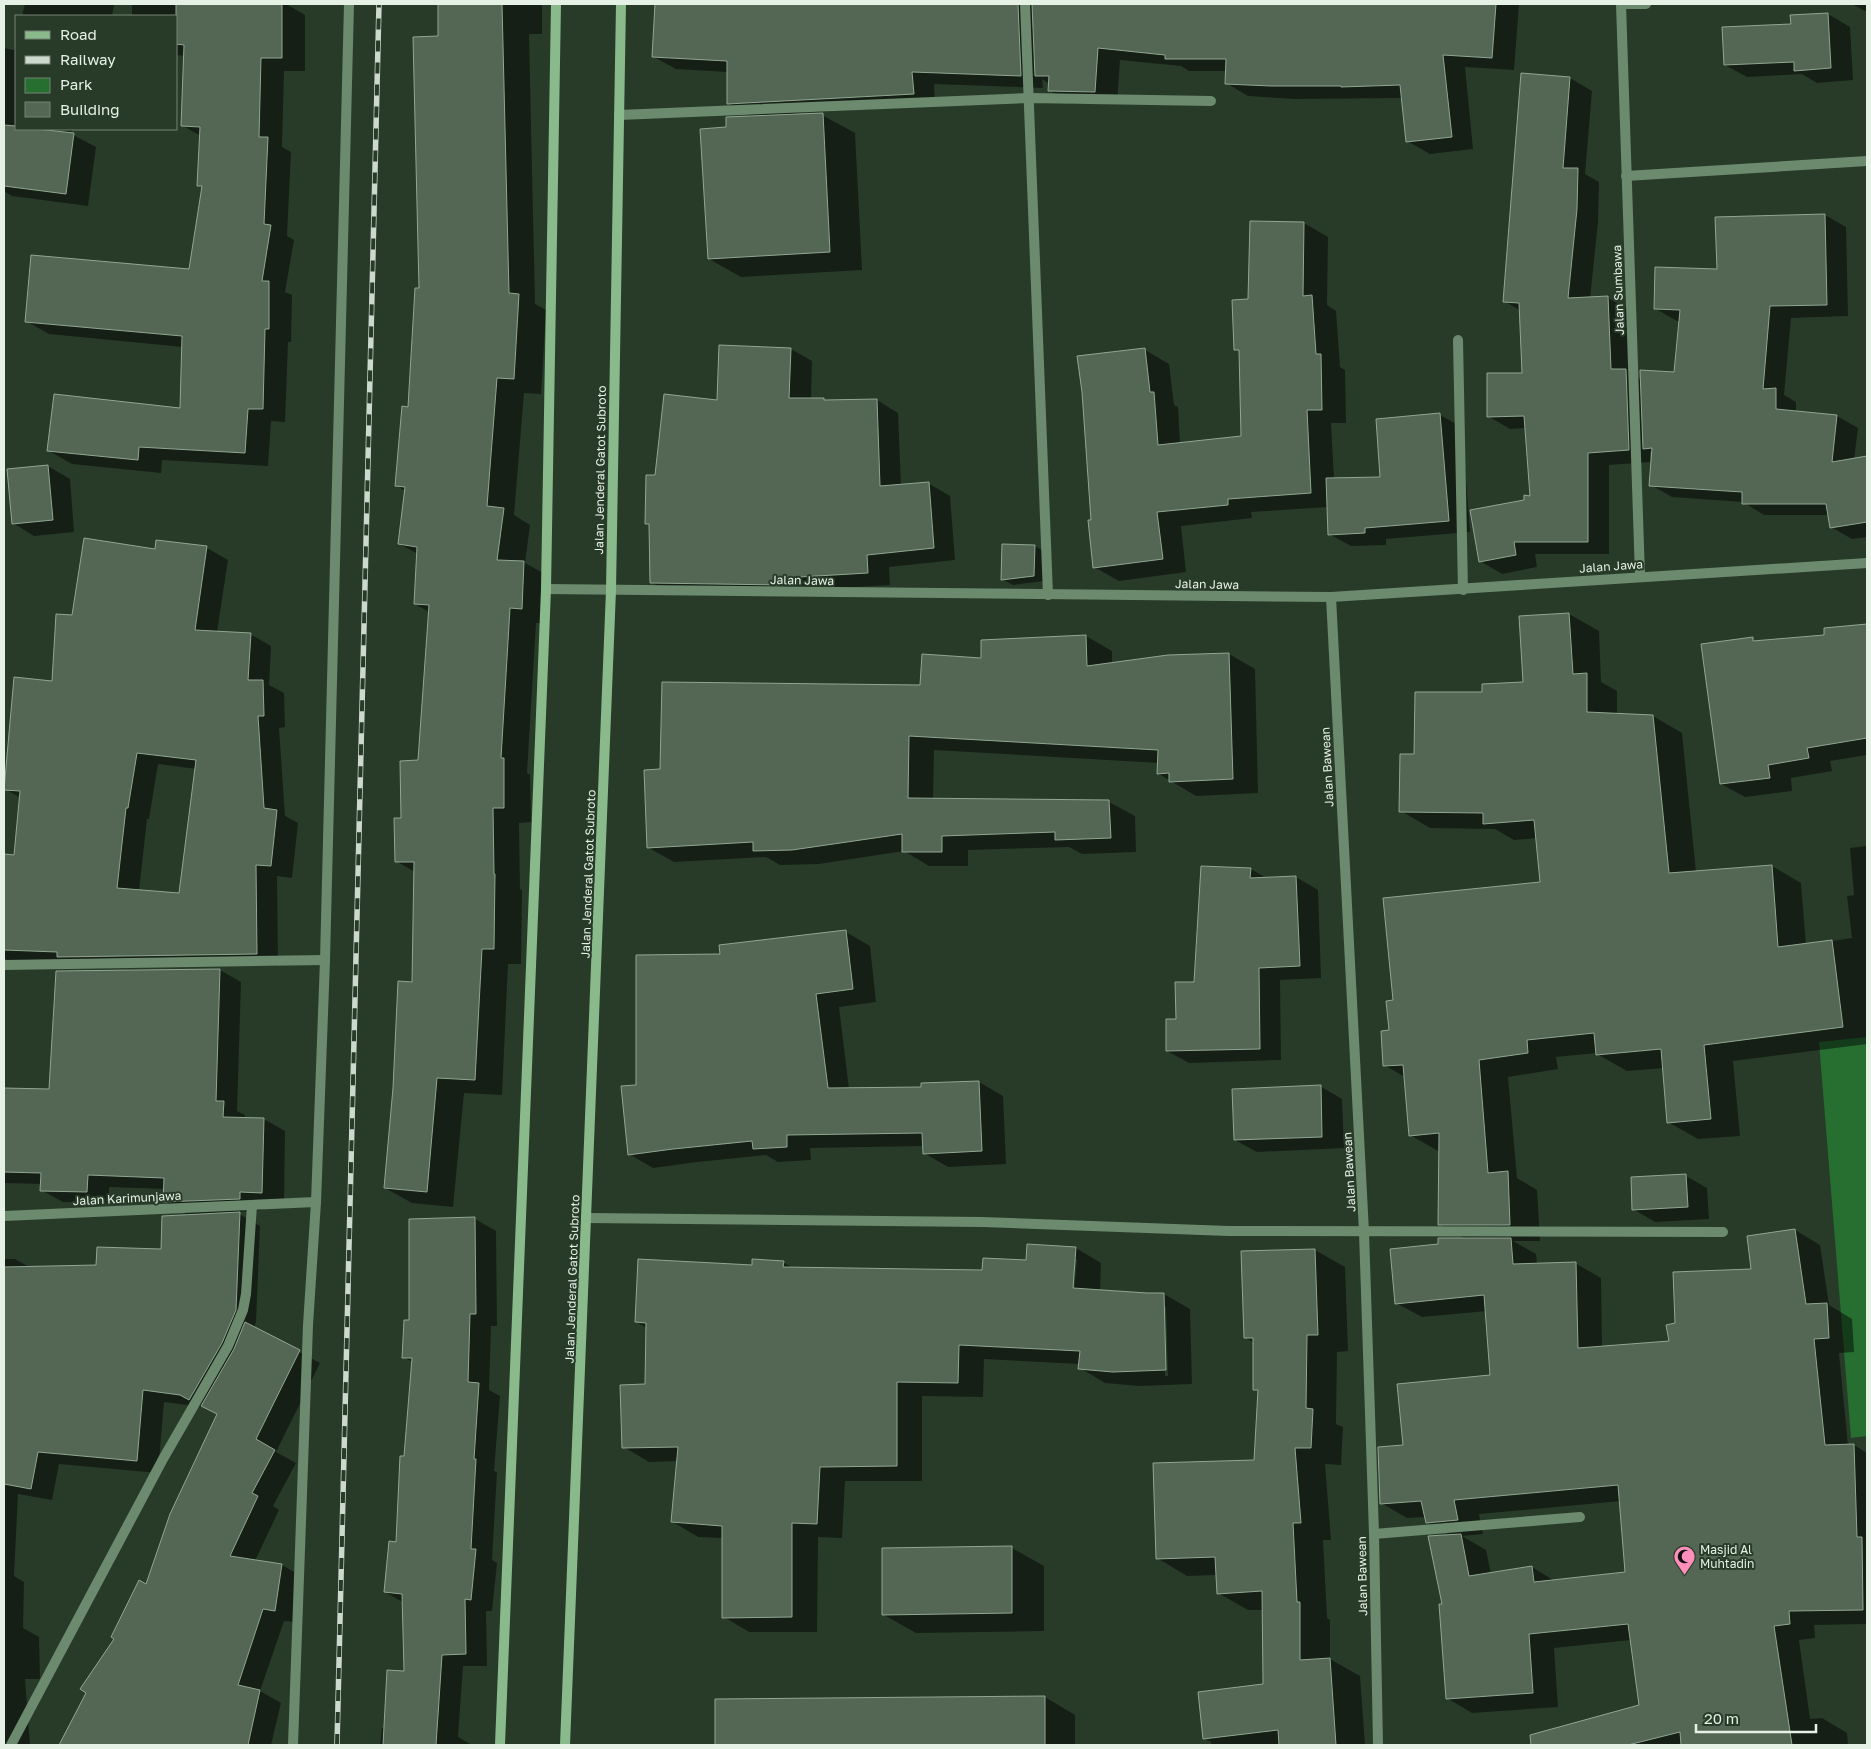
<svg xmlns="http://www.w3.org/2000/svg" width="1871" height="1749" viewBox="0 0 1871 1749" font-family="'Golos Text',sans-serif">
<rect width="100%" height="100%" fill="#283b29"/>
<polygon fill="#266f31" points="1867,1037 1867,1436 1851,1438 1819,1042"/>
<g fill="#0007" fill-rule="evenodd">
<polygon points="25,4 111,4 114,5 112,16 22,16"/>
<polygon points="132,4 286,4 305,15 305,71 284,71 282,147 291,152 287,236 294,240 285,292 292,295 291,342 288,342 285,422 271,421 268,466 162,460 161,473 72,464 49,451 181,409 183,347 49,334 26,321 190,270 203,188 199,185 201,136 183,126 185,56 176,55 176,16 132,16"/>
<polygon points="439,4 542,4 542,34 529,34 535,304 546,310 541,394 524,393 514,515 530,525 525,563 550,577 548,623 536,623 527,773 530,775 531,822 519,823 520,889 522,890 521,964 508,964 502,1095 464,1093 453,1207 412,1203 385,1188 413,983 415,872 396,861 402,819 420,761 429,612 415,604 418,554 399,544 406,491 397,486 410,408 439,37"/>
<polygon points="657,4 1519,4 1514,70 1465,67 1473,149 1430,154 1407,141 1403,98 1294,99 1248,96 1226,83 1227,71 1189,71 1181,66 1120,60 1117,104 1072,104 1050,91 1050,84 1042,79 1043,88 934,84 935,106 795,113 796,116 822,115 855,133 862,270 741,277 709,259 728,129 753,118 728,103 728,72 676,69 654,57"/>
<polygon points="1852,4 1867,4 1867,11 1865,11"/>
<polygon points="1828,14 1850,27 1853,80 1817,83 1802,74 1747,77 1725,65 1792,25"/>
<polygon points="16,42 16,129 72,129 71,134 96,147 88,206 12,196 4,191 4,48 14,50"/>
<polygon points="1522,74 1570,78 1592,91 1585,174 1599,182 1598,222 1590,299 1608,298 1629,310 1632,374 1642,380 1675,373 1680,321 1677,321 1656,309 1718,271 1716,218 1825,215 1846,227 1848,316 1791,318 1784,395 1796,402 1796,412 1837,416 1858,428 1854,460 1867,458 1867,537 1852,539 1831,527 1829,515 1764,515 1743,502 1672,497 1651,485 1653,453 1650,451 1650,462 1609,465 1609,554 1535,554 1537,567 1502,574 1480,561 1525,501 1532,497 1526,428 1510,429 1488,416 1523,374 1521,311 1504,301"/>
<polygon points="1304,223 1328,237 1327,305 1336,311 1340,367 1345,370 1346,423 1331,423 1334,479 1381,478 1440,415 1462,427 1470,532 1386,539 1386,545 1351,546 1329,534 1328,507 1251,512 1252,518 1181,526 1186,572 1119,581 1094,567 1092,521 1145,350 1169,364 1174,405 1178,407 1180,444 1242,437 1240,352 1236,349 1249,300"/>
<polygon points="791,349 812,361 811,399 824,399 828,402 877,400 898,413 901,486 928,483 950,496 955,560 889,567 890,585 804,590 673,595 651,582 650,526 646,524 656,476 718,401"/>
<polygon points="48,466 70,479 74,532 34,536 13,523"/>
<path d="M157,541l50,7 21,12 -11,72 33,2 21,12 -2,39 15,8 1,34 -6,1 6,88 13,7 -6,55 -15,-2 1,90 -269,-5 -5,-3v-102l11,1 6,-59 -16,-9 48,-107 20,-66 83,-65zM158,764l39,5 -17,125 -41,-3 8,-72h2z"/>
<polygon points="1035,546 1045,552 1044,581 1013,585 1002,579"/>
<path d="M1569,614l30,17 2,51 16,9v24l36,1 29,17 14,139 76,-6 29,17 5,62 46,-7 -5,-42 7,-1 -4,-47 17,-2v198l-134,17 7,75 -42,3 -30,-17 -4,-54 -37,3 -30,-17v-1l-41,4 2,12 -50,8 9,101 20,12 3,51h-27l23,13 1,10 38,-1 26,15 1,69 69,-5 5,-18 76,-54 43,-40 25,15 9,60 23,14 2,33 -15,1 9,93 6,-1 13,8v171l-53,1 1,13 -16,2 11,79 12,-1 25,15 1,12h-262l-6,-22 60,-17 -9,-66 -77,8 4,59 -86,6 -25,-15 -3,-93 7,-69 -24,-14 -1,-5 -19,1 -26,-15 23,-57 88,-70 -5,-65 -65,6 -26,-14 43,-58 28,-5 -28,-16 1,-72 -30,-17 -5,-58 -21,-12 10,-63 147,-119 -4,-45 -23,2 -19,-11 -65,-1 -29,-17 15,-56 68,-61 40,-11 -4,-66zM1621,1501l5,73 -71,7 -23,-14 -41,7 -5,-24 -24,-14 21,-2 -4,-20z"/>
<polygon points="1867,626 1867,755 1830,761 1832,771 1791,778 1792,791 1745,797 1721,784 1752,639 1757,642 1826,636 1825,630"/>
<polygon points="1086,636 1112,651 1112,664 1168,656 1229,654 1255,669 1258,793 1196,796 1159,774 1159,763 934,750 933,800 1109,802 1135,816 1136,852 1082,854 1069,847 968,850 968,866 929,866 904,851 819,864 780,865 766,857 674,862 649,848 662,770 921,686 983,659"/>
<polygon points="1251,869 1266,878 1296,877 1318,890 1321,978 1280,980 1281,1060 1189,1063 1167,1051 1177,1020"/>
<polygon points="846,932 870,946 876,1002 839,1007 849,1089 922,1088 979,1082 1003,1096 1006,1164 948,1167 924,1153 924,1146 810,1148 811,1160 778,1162 766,1155 697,1162 653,1168 629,1154 637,1086 721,955"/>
<polygon points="220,970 241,982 237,1111 245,1115 245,1119 264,1119 285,1131 284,1204 262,1204 262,1210 236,1212 260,1226 256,1322 254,1328 320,1363 276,1452 296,1463 273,1506 279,1510 255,1561 282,1565 303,1577 296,1622 284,1621 260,1691 281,1703 271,1745 61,1745 116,1638 147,1585 219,1414 202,1407 164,1402 158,1473 59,1464 52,1500 18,1494 14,1576 24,1582 23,1628 39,1637 40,1679 25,1679 30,1745 4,1745 4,1259 15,1259 31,1268 98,1267 162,1251 189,1216 164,1201 164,1189 109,1187 109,1204 63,1202 41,1190 41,1184 4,1183 4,1089 50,1090"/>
<polygon points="1320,1086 1342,1099 1344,1148 1257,1152 1235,1140"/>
<polygon points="1686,1176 1707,1188 1709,1219 1655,1222 1633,1209"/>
<polygon points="475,1219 496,1231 497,1326 491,1326 489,1390 500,1396 494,1471 497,1472 492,1560 497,1563 492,1611 486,1611 487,1666 463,1666 458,1737 472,1745 380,1745 382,1728 385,1728 405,1673 404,1603 385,1592 398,1543 406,1457 413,1362 403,1357 411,1321"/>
<path d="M1076,1248l25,15 -1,28 47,4 17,-1 26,15 2,75 -53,2 -34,-3 -25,-15v-4l-96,-5 -1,38 -61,-1v85h-77l-3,57 -24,-1 -1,95h-68l-25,-15 -1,-79 -25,-1 -25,-15 5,-61 -29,1 -25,-15 23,-62v-57l-11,-6 117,-56 30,-4 10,6 190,4zM1074,1259h3l-3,35h-2zM1163,1307h3l2,69h-3z"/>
<polygon points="1315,1250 1345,1267 1348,1351 1337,1352 1336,1424 1343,1427 1341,1465 1325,1464 1331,1540 1323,1540 1327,1618 1330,1620 1330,1659 1360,1676 1365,1745 1211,1745 1211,1742 1204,1738 1264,1686 1263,1610 1248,1610 1218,1593 1217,1575 1187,1576 1157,1558 1256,1461 1259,1392 1254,1389 1254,1343 1245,1337"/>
<polygon points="1012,1548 1044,1566 1044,1631 916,1633 884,1615"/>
<polygon points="1045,1697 1075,1715 1075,1745 716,1745 716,1700"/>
</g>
<g fill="#536754" stroke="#91a792" fill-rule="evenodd">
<polygon points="176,4 282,4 282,58 261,58 259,137 268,137 264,224 271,225 262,281 269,281 269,329 265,329 263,409 248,409 245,453 139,447 138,460 47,451 54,394 180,408 182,336 25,322 31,255 189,269 202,186 197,186 200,127 181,126 184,45 176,44"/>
<polygon points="438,4 502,4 509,293 519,294 514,379 497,378 487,506 504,508 497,560 524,561 522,609 510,608 501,758 504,758 504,808 493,808 494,874 495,874 494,949 482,949 475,1080 437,1078 427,1192 384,1188 393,1088 398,981 412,982 414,862 395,862 394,818 401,818 400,761 418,760 429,605 414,604 417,547 398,544 405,487 395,486 402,406 408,407 415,288 419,288 413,37 438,36"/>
<polygon points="655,4 1018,4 1021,76 912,72 914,94 727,104 727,61 652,57"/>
<polygon points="1032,4 1496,4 1492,58 1443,55 1452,137 1406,142 1400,85 1341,87 1341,86 1271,86 1225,84 1226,59 1165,59 1165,55 1098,48 1095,92 1048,91 1049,76 1035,76"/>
<polygon points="1828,13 1831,68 1794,71 1794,62 1724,65 1722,27 1791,24 1790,15"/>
<polygon points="1521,73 1570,77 1563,168 1578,168 1577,209 1568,298 1608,296 1611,369 1626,369 1629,450 1588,453 1588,542 1514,542 1516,555 1479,562 1470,510 1524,500 1524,495 1530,496 1524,416 1487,417 1487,373 1522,373 1519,303 1503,302"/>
<polygon points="823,113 830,252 708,259 700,129 726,127 726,117"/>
<polygon points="4,125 16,126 16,129 37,129 74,133 66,194 4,186"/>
<polygon points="1825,214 1827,305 1770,306 1763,389 1776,388 1776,409 1837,415 1832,462 1867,456 1867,522 1830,528 1826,504 1742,504 1742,492 1649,486 1652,448 1643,449 1640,370 1674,372 1680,310 1654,309 1655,267 1717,269 1715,217"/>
<polygon points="1250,221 1304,222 1303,296 1312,295 1316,354 1321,354 1322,410 1307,410 1311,493 1228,499 1228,505 1157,512 1163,559 1093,568 1088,520 1091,520 1082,392 1077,356 1145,348 1150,392 1154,392 1158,445 1241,436 1239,350 1234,350 1232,300 1248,299"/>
<polygon points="719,345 791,348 789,398 824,398 824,400 877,399 880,486 929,482 934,548 867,555 868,573 782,578 782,585 650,583 649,524 645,524 646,475 655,475 664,394 717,400"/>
<polygon points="1440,413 1449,521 1365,528 1365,533 1328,535 1326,478 1380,477 1376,419"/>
<polygon points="48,465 53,520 12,524 7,469"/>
<path d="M84,538l71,11 1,-9 51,6 -12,84 56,3 -3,47h15l1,36h-6l6,92 13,2 -6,56 -15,-1 1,89 -200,3v-5l-53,-2v-96l10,1 6,-64 -16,-1 10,-113 38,4 4,-67 16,1zM137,753l59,7 -17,133 -62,-5 9,-80h2z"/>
<polygon points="1002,544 1035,545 1034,576 1001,580"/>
<polygon points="1569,613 1573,674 1587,673 1587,712 1653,715 1669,873 1772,865 1778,947 1832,940 1843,1027 1704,1045 1711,1119 1667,1123 1661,1049 1596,1055 1594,1033 1527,1040 1528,1053 1479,1060 1488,1173 1508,1171 1510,1225 1438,1225 1439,1133 1409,1136 1403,1065 1383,1066 1381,1031 1389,1030 1386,1001 1393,1000 1383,898 1540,882 1534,820 1483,824 1483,813 1399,812 1400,754 1414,754 1415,692 1482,692 1482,684 1523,682 1519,616"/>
<polygon points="1867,624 1867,738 1807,748 1809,758 1768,765 1770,778 1720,784 1701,644 1753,637 1753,641 1824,635 1824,628"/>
<polygon points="1086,635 1087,666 1168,655 1229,653 1233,779 1169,782 1169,773 1157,774 1158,750 909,736 908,798 1109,800 1111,838 1055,840 1055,832 942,836 942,852 902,852 902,834 792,850 753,851 753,842 647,848 644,770 660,769 662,682 920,685 922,654 981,658 981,640"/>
<polygon points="1201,866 1251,868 1250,878 1296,876 1300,966 1259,968 1260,1049 1166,1051 1166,1019 1176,1019 1175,982 1194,982"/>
<polygon points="846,930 853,989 816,994 828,1088 921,1087 921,1083 979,1081 982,1151 923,1154 922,1133 787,1135 787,1147 753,1149 752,1141 673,1149 628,1155 621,1086 636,1085 636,955 720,954 719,945"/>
<polygon points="220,969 216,1101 224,1101 223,1117 264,1118 262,1193 240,1192 240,1199 163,1202 164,1178 88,1175 87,1192 40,1191 41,1173 4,1172 4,1088 49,1089 56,971"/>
<polygon points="1321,1085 1322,1137 1234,1140 1232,1089"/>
<polygon points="1686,1174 1688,1207 1632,1210 1631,1177"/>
<polygon points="240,1212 236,1310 222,1343 189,1400 180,1395 143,1390 137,1461 38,1452 31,1489 4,1484 4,1267 96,1265 97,1247 161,1249 162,1216"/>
<polygon points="475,1217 476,1314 470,1314 468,1382 479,1383 474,1459 476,1459 471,1549 476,1549 471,1600 465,1599 466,1654 442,1655 436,1745 383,1745 387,1670 404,1671 402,1594 384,1592 389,1541 396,1542 400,1456 404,1456 412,1358 402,1358 404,1320 409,1320 409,1219"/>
<polygon points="1795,1229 1806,1304 1827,1303 1829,1338 1814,1339 1825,1445 1854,1444 1857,1537 1862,1537 1863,1610 1789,1611 1790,1624 1774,1626 1792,1745 1681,1745 1680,1732 1628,1745 1531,1745 1530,1735 1639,1705 1628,1624 1529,1634 1533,1693 1446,1699 1439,1604 1442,1604 1428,1536 1461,1534 1469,1576 1532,1566 1534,1582 1625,1572 1618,1485 1454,1500 1458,1520 1426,1523 1421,1501 1380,1504 1378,1447 1403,1445 1397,1384 1490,1375 1484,1295 1395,1304 1390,1249 1438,1244 1438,1238 1511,1238 1513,1264 1576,1262 1578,1348 1669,1341 1666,1325 1675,1323 1673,1272 1751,1269 1747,1236"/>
<polygon points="1027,1244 1076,1247 1073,1288 1147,1293 1164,1293 1166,1370 1113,1372 1078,1369 1080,1351 959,1345 958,1383 897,1382 897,1466 820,1467 817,1524 792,1523 792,1617 722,1618 722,1526 671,1522 678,1447 622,1448 620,1385 645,1384 646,1323 635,1322 638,1259 752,1265 752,1259 784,1261 783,1267 982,1270 983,1258 1026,1260"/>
<polygon points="1315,1249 1318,1335 1307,1335 1306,1408 1313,1409 1311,1448 1295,1448 1301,1523 1293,1523 1297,1602 1300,1602 1300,1660 1330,1658 1336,1745 1279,1745 1278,1730 1203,1739 1198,1692 1263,1684 1262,1591 1217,1594 1215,1557 1156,1559 1153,1463 1254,1460 1258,1390 1253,1390 1253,1338 1244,1338 1241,1251"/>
<polygon points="245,1322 300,1350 256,1439 275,1450 252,1493 258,1496 230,1556 282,1564 275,1611 263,1609 238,1685 260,1690 248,1745 59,1745 86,1693 80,1689 114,1639 111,1637 139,1580 146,1584 170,1514 217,1414 201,1406 234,1349"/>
<polygon points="1012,1546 1012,1613 882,1615 882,1548"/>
<polygon points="1045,1696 1045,1745 715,1745 715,1699"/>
</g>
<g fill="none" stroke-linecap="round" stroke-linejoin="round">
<g stroke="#6c8a6d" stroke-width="10">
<polyline points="1025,4 1048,595"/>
<polyline points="1621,4 1640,576"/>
<polyline points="1621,4 1646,4"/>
<polyline points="619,115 1029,98 1211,101"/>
<polyline points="1626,176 1867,161"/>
<polyline points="1458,340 1463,590"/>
<polyline points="546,589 1331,597 1867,563"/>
<polyline points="1331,597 1364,1232 1374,1534 1378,1745"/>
<polyline points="4,965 325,960"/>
<polyline points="4,1216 316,1202 325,960 349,4"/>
<polyline points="587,1218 982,1222 1229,1231 1723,1232"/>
<polyline points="1374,1534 1580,1517"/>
<polyline points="11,1745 163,1459 228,1346 243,1310 246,1294 252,1205"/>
<polyline points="293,1745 308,1325 316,1202"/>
</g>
<g stroke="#8aba8c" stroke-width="10">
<polyline points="500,1745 546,589 556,4"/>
<polyline points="565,1745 611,590 621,4"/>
</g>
<defs>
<polyline id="rail" points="337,1745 379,4"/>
</defs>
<use href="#rail" stroke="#ccd9cd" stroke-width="5.5"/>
<use href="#rail" stroke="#283b29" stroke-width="4" stroke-dasharray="11" stroke-linecap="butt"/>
</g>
<defs>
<symbol id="mosque-pin" viewBox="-11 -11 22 30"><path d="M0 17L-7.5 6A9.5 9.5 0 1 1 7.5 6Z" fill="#ff8eba" stroke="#283b29"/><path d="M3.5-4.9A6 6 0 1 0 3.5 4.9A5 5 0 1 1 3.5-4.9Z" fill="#111"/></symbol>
</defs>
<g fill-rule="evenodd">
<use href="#mosque-pin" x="1672" y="1544" width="25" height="34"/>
</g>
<g text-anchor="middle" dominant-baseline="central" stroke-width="4" stroke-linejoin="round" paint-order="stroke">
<g font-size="12" fill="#e5f1e5" stroke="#283b29">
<text transform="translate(1618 290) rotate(-92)">Jalan Sumbawa</text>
<text transform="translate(600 470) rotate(-89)">Jalan Jenderal Gatot Subroto</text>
<text transform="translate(1611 566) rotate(-4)">Jalan Jawa</text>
<text transform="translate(802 580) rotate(1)">Jalan Jawa</text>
<text transform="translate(1207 584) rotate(1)">Jalan Jawa</text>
<text transform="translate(1327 767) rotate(-93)">Jalan Bawean</text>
<text transform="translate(588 874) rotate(-88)">Jalan Jenderal Gatot Subroto</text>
<text transform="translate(1349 1172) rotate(-93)">Jalan Bawean</text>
<text transform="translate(127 1198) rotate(-3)">Jalan Karimunjawa</text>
<text transform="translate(572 1279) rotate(-88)">Jalan Jenderal Gatot Subroto</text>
<text transform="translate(1362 1576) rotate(-91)">Jalan Bawean</text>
</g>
<g font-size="12" fill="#e5f1e5" stroke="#283b29" text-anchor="start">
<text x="1700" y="1549">Masjid Al<tspan x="1700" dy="14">Muhtadin</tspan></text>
</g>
</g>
<rect width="1871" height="1749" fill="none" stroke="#e5f1e5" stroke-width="10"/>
<rect x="15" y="15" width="162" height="115" fill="#283b29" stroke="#748474"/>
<rect x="25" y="31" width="25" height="8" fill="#8aba8c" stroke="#748474"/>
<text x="60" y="40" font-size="15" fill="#e5f1e5">Road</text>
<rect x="25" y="56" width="25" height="8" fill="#ccd9cd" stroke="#748474"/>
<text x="60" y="65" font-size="15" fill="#e5f1e5">Railway</text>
<rect x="25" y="78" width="25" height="15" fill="#266f31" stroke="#748474"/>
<text x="60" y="90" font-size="15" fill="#e5f1e5">Park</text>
<rect x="25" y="102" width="25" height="15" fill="#536754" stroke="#748474"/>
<text x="60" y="115" font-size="15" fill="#e5f1e5">Building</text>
<path d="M1696 1724v8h120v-8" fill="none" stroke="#e5f1e5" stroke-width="2.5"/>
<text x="1704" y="1724" font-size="15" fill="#e5f1e5" stroke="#283b29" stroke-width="4" paint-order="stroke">20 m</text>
</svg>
